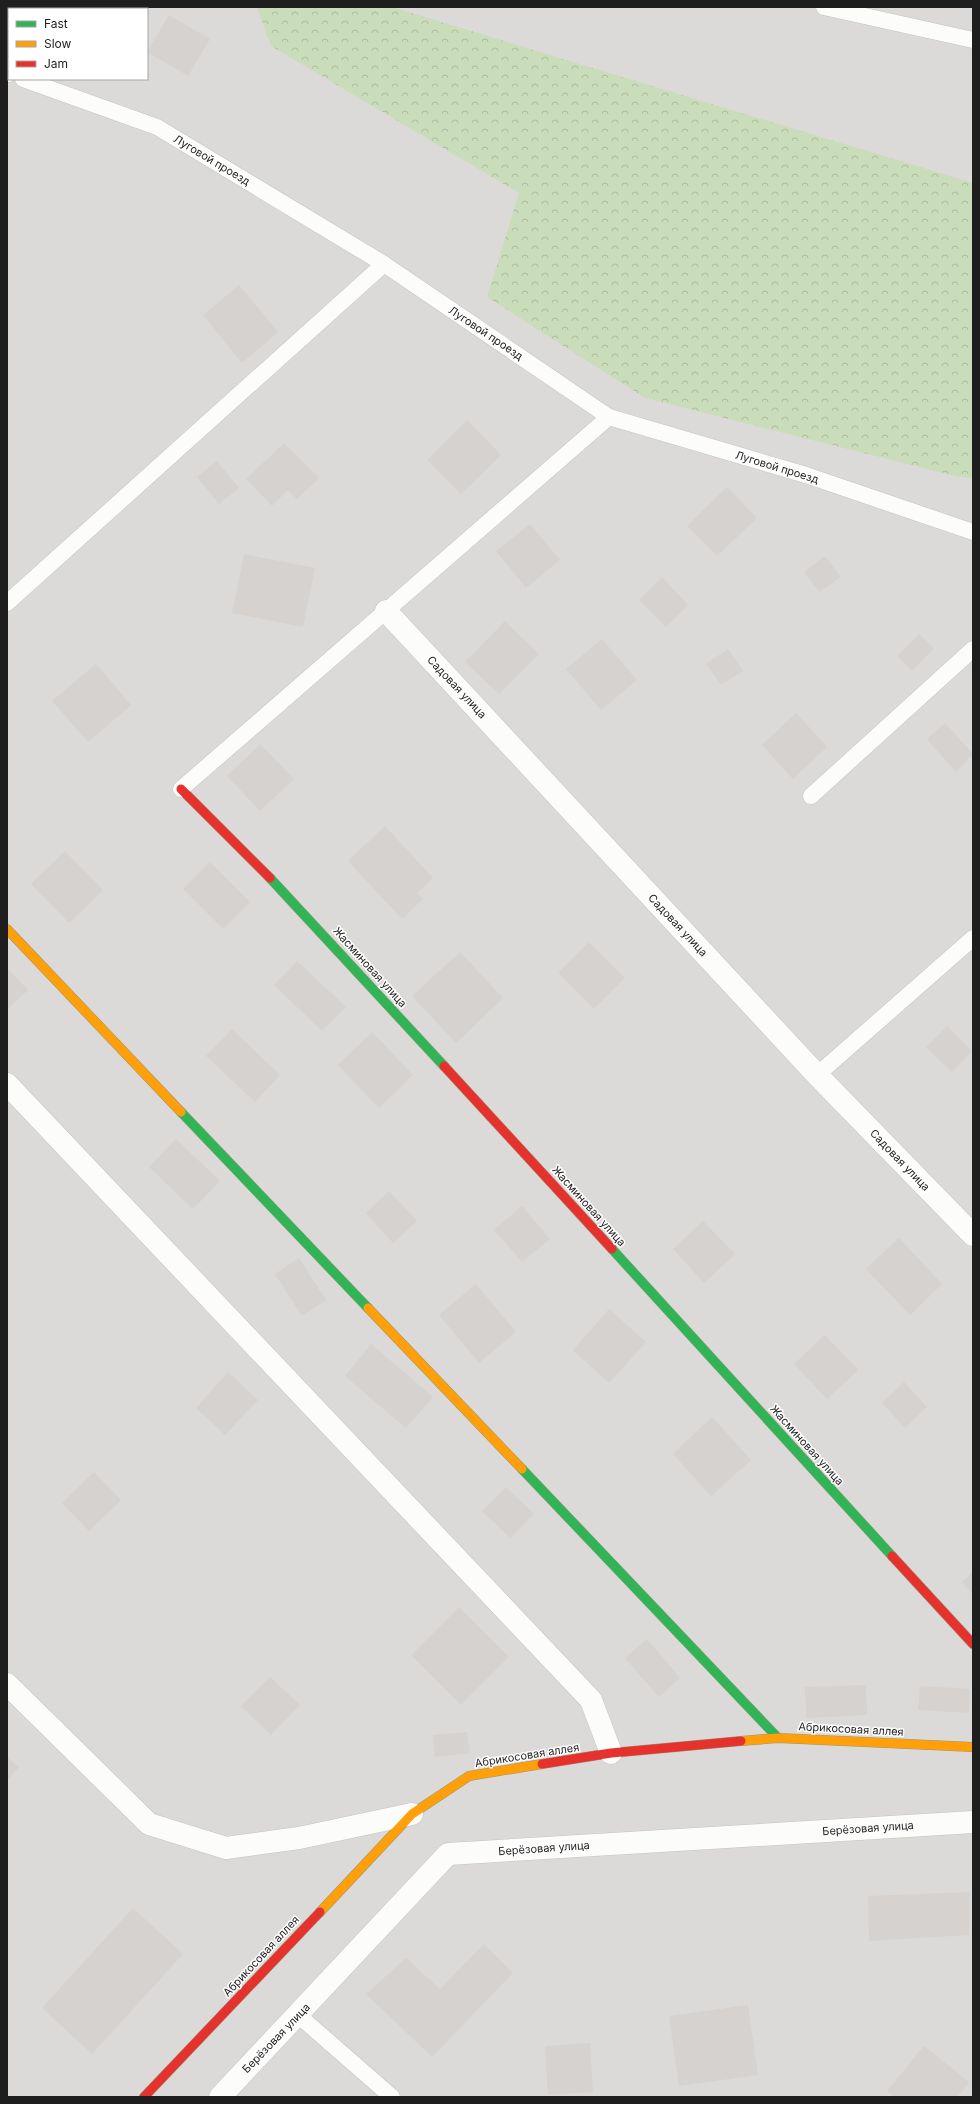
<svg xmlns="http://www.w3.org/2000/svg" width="980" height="2104" viewBox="0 0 980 2104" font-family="Inter,sans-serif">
<defs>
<pattern id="forest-crowns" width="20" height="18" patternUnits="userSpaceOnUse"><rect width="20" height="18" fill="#caddba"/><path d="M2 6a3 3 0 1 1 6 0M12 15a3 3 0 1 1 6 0" fill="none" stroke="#adbd9f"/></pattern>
</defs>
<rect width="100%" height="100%" fill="#edeae7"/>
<path fill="#dcdad8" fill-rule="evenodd" d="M7,7h966v2090h-966zM9,9h138v70h-138z"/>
<polygon fill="url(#forest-crowns)" points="257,7 392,7 973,183 973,478 959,477 645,398 487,297 519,193 271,46"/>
<g fill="#d5d2d0">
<polygon points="169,15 210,39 188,76 147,52"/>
<polygon points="239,285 278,332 242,363 203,315"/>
<polygon points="467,420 501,455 461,494 427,460"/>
<polygon points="284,443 319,478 297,499 288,490 272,506 246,479"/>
<polygon points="217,461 239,488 219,504 197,477"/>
<polygon points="727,487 757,518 717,556 687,526"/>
<polygon points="530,524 560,560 526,588 496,551"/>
<polygon points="244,554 315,568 303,627 232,613"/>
<polygon points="825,556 841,577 819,592 804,572"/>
<polygon points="662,577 688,605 666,627 639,600"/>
<polygon points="505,621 539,654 499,694 465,662"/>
<polygon points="919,634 934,648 912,671 897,656"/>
<polygon points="602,639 637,680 601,710 566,669"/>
<polygon points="728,649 743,671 721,685 706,664"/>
<polygon points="96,664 131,705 88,742 52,701"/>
<polygon points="796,713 827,747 793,779 762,745"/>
<polygon points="945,723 973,754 956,772 927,739"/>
<polygon points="260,744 294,779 260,811 227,776"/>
<polygon points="385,826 433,878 417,893 423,899 402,919 348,861"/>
<polygon points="65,851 103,890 69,923 31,884"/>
<polygon points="210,862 250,902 223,929 183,889"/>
<polygon points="589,942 625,978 594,1009 558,973"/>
<polygon points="460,952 503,998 456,1043 412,996"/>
<polygon points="297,961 346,1007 322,1031 274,985"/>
<polygon points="7,968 28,990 7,1010"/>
<polygon points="947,1026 972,1051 952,1072 926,1047"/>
<polygon points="232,1029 280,1075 255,1102 206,1056"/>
<polygon points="372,1032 413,1075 379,1108 338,1065"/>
<polygon points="176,1139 220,1181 193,1209 149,1167"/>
<polygon points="389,1191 417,1221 393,1243 366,1213"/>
<polygon points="522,1206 550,1239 522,1262 494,1230"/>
<polygon points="703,1221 735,1254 704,1283 673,1249"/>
<polygon points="899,1238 942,1284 910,1315 866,1269"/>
<polygon points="299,1258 326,1300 302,1316 275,1274"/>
<polygon points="476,1284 516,1332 479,1363 439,1315"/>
<polygon points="609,1309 646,1342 609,1383 573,1350"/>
<polygon points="825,1335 858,1370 827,1399 794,1364"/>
<polygon points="371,1344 433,1397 406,1428 345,1376"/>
<polygon points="228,1372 258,1400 225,1435 196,1408"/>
<polygon points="904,1382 927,1407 905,1428 882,1403"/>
<polygon points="712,1417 751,1460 711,1496 673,1454"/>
<polygon points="94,1472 121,1500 89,1531 62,1503"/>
<polygon points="506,1487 534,1514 510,1538 482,1511"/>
<polygon points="973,1572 973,1595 962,1582"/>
<polygon points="459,1607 509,1657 461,1705 411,1655"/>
<polygon points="647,1639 680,1678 659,1697 625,1658"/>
<polygon points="270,1677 300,1705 271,1735 241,1706"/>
<polygon points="866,1685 867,1715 806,1718 805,1687"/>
<polygon points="920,1686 970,1689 969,1713 918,1710"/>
<polygon points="467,1732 470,1753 435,1757 433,1735"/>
<polygon points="7,1757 19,1767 7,1781"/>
<polygon points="970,1892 969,1935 869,1941 868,1896"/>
<polygon points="133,1908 183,1954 92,2054 42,2008"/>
<polygon points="484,1944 513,1973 432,2057 366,1994 406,1958 440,1989"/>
<polygon points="748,2005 758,2075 679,2086 669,2016"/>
<polygon points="590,2043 593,2092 548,2095 545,2046"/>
<polygon points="924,2046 969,2082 957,2097 894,2097 887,2091"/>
</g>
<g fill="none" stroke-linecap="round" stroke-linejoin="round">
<defs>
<g id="lane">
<polyline points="824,7 973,40"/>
<polyline points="7,73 9,74"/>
<polyline points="23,79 157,127 384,264 609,417 806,475 973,532"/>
<polyline points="7,603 384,264"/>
<polyline points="181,789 609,417"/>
<polyline points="811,796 973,649"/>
<polyline points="817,1075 973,938"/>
<polyline points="298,2015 392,2097"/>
</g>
<g id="street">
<polyline points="386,611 817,1075 973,1235"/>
<polyline points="7,1084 591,1700 611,1753"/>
<polyline points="7,1684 149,1824 226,1848 299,1838 412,1814"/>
<polyline points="220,2097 448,1854 973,1822"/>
</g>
<g id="fast">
<polyline points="270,878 444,1066"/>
<polyline points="181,1112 368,1308"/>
<polyline points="612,1249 892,1556"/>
<polyline points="522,1469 778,1738"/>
</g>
<g id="slow">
<polyline points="7,929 181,1112"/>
<polyline points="368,1308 522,1469"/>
<polyline points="741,1741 778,1738 973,1747"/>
<polyline points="320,1912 412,1814 469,1776 542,1764"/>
</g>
<g id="jam">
<polyline points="181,789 270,878"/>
<polyline points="444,1066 612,1249"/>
<polyline points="892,1556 973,1644"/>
<polyline points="542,1764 611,1753 741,1741"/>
<polyline points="144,2097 320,1912"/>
</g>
</defs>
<use href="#lane" stroke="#c5c4c3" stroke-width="17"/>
<use href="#street" stroke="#c5c4c3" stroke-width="23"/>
<use href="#fast" stroke="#98977e" stroke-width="10"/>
<use href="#slow" stroke="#98977e" stroke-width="10"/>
<use href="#jam" stroke="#98977e" stroke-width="10"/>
<use href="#lane" stroke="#fcfcfb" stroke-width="16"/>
<use href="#street" stroke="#fcfcfb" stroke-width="22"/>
<use href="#fast" stroke="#30b455" stroke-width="9"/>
<use href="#slow" stroke="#ff9f0a" stroke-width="9"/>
<use href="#jam" stroke="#e5322d" stroke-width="9"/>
</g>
<g text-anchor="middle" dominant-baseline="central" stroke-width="3" stroke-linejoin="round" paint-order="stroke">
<g font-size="11" fill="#1e1e1e" stroke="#fff">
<text transform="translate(212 160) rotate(31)">Луговой проезд</text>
<text transform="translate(486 333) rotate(34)">Луговой проезд</text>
<text transform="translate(777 467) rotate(17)">Луговой проезд</text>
<text transform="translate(457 687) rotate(47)">Садовая улица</text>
<text transform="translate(678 925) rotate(47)">Садовая улица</text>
<text transform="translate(370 967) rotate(48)">Жасминовая улица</text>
<text transform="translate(900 1160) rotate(46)">Садовая улица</text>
<text transform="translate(589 1206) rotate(48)">Жасминовая улица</text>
<text transform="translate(807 1445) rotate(48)">Жасминовая улица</text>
<text transform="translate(851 1729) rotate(3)">Абрикосовая аллея</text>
<text transform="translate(527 1755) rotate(-9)">Абрикосовая аллея</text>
<text transform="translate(868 1828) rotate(-4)">Берёзовая улица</text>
<text transform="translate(544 1848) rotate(-4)">Берёзовая улица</text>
<text transform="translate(261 1956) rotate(-47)">Абрикосовая аллея</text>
<text transform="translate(276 2038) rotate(-46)">Берёзовая улица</text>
</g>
</g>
<rect width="980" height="2104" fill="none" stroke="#1e1e1e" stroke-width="16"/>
<rect x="8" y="8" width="140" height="72" fill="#ffffff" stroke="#a5a5a5"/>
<rect x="16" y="21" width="20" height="6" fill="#30b455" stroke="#a5a5a5"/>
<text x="44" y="28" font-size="12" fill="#1e1e1e">Fast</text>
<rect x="16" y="41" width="20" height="6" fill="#ff9f0a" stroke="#a5a5a5"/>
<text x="44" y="48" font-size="12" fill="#1e1e1e">Slow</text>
<rect x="16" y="61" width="20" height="6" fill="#e5322d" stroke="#a5a5a5"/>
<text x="44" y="68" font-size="12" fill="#1e1e1e">Jam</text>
</svg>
